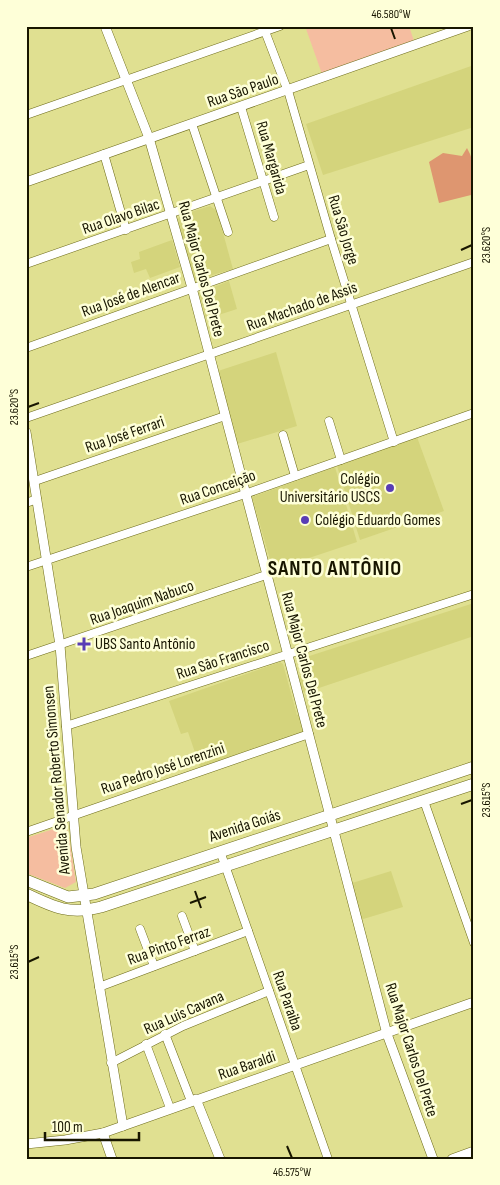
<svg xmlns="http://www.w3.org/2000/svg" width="500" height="1185" viewBox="0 0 500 1185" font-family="'Sofia Sans Condensed',sans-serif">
<rect width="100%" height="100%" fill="#e0e091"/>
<g fill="#d4d47c">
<polygon points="474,65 474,127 323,175 306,124"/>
<polygon points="210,206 217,211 233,269 196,280 193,279 178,219 181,215"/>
<polygon points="172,240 180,267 150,278 146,269 134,273 131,262 140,259 139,252"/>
<polygon points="229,281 237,309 206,319 199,293"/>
<polygon points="276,352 297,426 237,444 218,371"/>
<polygon points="417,437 444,511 360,540 337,466"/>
<polygon points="335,467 357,542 273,570 252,497"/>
<polygon points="474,603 474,636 304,693 298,677 305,674 300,659"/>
<polygon points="280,662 283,664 297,715 300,715 305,732 200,767 188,732 181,734 169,701"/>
<polygon points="391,871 403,907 360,920 349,884"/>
</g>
<g fill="#f5bda0">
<polygon points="305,26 409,26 414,41 322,74"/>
<polygon points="63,826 68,831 76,882 65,888 26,873 26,838"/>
</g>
<path fill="#de9670" d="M467,148c9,15 7,30 4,47l-32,8 -10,-41 14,-9 19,3z"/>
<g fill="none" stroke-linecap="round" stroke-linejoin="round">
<defs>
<g id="minor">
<polyline points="263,26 289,94 331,239 394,442"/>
<polyline points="241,107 274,217"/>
<polyline points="26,115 280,26"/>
<polyline points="192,124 228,232"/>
<polyline points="104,154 126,230"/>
<polyline points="26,264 309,165"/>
<polyline points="26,348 331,239"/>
<polyline points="26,418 474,262"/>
<polyline points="329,421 341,460"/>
<polyline points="283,435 295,476"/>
<polyline points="35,481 225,416"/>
<polyline points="26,503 37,499"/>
<polyline points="26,567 245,494 474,413"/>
<polyline points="26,656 266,575"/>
<polyline points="66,726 474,594"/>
<polyline points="424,801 474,943"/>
<polyline points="26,832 309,734"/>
<polyline points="220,851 328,1159"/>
<polyline points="182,916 195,951"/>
<polyline points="140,929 154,966"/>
<polyline points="99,987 248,931"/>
<polyline points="165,1034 191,1101"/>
<polyline points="146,1044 170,1108"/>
<polyline points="111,1063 183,1026 269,991"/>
</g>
<g id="tertiary">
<polyline points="105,26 149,138 192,288 387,1034 433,1159"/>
<polyline points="26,182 468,26"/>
<polyline points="26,432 60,645 76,847 123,1126"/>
<polyline points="196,1099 220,1159"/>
<polyline points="103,1133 112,1159"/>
<polyline points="26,1144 65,1140 103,1133 474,1002"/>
<polyline points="452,1159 474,1151"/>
</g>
<g id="primary">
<polyline points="26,880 68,897 94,894 474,767"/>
<path d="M26,894c29,14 44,21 75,13l373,-123"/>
</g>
</defs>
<use href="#minor" stroke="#6d6b19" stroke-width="9"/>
<use href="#tertiary" stroke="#6d6b19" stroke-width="10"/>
<use href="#primary" stroke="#6d6b19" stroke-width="12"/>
<use href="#minor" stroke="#fff" stroke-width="8"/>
<use href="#tertiary" stroke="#fff" stroke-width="9"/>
<use href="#primary" stroke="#fff" stroke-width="11"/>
</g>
<path fill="none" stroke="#181600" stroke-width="2" d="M391,28l4,11M461,250l11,-5M28,407l11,-4M461,804l11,-4M195,891l6,17M190,903l16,-6M28,962l11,-5M287,1146l5,12"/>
<g fill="#593db5" stroke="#feffd8" stroke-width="2">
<circle cx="390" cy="488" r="5"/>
<circle cx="305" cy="520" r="5"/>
<path d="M81.5 636.5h5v5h5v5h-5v5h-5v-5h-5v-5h5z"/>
</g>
<g text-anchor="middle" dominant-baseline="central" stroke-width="5" stroke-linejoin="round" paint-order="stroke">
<g font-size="16" fill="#181600" stroke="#feffd8">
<text transform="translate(243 91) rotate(-19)">Rua São Paulo</text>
<text transform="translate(271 158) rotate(74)">Rua Margarida</text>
<text transform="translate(121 217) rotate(-19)">Rua Olavo Bilac</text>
<text transform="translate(343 230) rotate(73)">Rua São Jorge</text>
<text transform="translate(201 269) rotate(75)">Rua Major Carlos Del Prete</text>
<text transform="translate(131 295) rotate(-20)">Rua José de Alencar</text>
<text transform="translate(302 307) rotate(-20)">Rua Machado de Assis</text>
<text transform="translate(125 435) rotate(-19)">Rua José Ferrari</text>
<text transform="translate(218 488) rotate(-19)">Rua Conceição</text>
<text transform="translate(142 603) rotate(-19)">Rua Joaquim Nabuco</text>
<text transform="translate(223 660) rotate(-18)">Rua São Francisco</text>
<text transform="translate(304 660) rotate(75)">Rua Major Carlos Del Prete</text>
<text transform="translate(163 769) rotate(-19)">Rua Pedro José Lorenzini</text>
<text transform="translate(57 780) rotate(-95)">Avenida Senador Roberto Simonsen</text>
<text transform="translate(245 826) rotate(-18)">Avenida Goiás</text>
<text transform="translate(169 946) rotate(-20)">Rua Pinto Ferraz</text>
<text transform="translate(287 1001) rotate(71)">Rua Paraiba</text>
<text transform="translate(184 1013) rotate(-24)">Rua Luis Cavana</text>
<text transform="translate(411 1050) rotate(72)">Rua Major Carlos Del Prete</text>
<text transform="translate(247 1066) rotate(-19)">Rua Baraldi</text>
</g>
<g font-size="16" fill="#181600" stroke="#feffd8" text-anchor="start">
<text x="380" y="479" text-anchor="end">Colégio<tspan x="380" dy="18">Universitário USCS</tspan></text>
<text x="315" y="520">Colégio Eduardo Gomes</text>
<text x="95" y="644">UBS Santo Antônio</text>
</g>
<g font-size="21" font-weight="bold" letter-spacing="1" fill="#181600" stroke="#feffd8">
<text x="335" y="568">SANTO ANTÔNIO</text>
</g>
</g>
<rect width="500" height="1185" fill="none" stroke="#feffd8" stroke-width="55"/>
<path d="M45 1132v8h94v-8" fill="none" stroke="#181600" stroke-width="2.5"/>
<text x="52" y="1132" font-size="15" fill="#181600" stroke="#feffd8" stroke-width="4" paint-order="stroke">100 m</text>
<rect x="28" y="28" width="444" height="1130" fill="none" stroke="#181600" stroke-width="2"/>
<g font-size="12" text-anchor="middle" fill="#181600">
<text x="391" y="18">46.580°W</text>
<text transform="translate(486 245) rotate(-90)" y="4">23.620°S</text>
<text transform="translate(14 407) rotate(-90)" y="4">23.620°S</text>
<text transform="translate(486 800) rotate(-90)" y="4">23.615°S</text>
<text transform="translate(14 962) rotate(-90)" y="4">23.615°S</text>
<text x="292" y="1176">46.575°W</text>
</g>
</svg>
